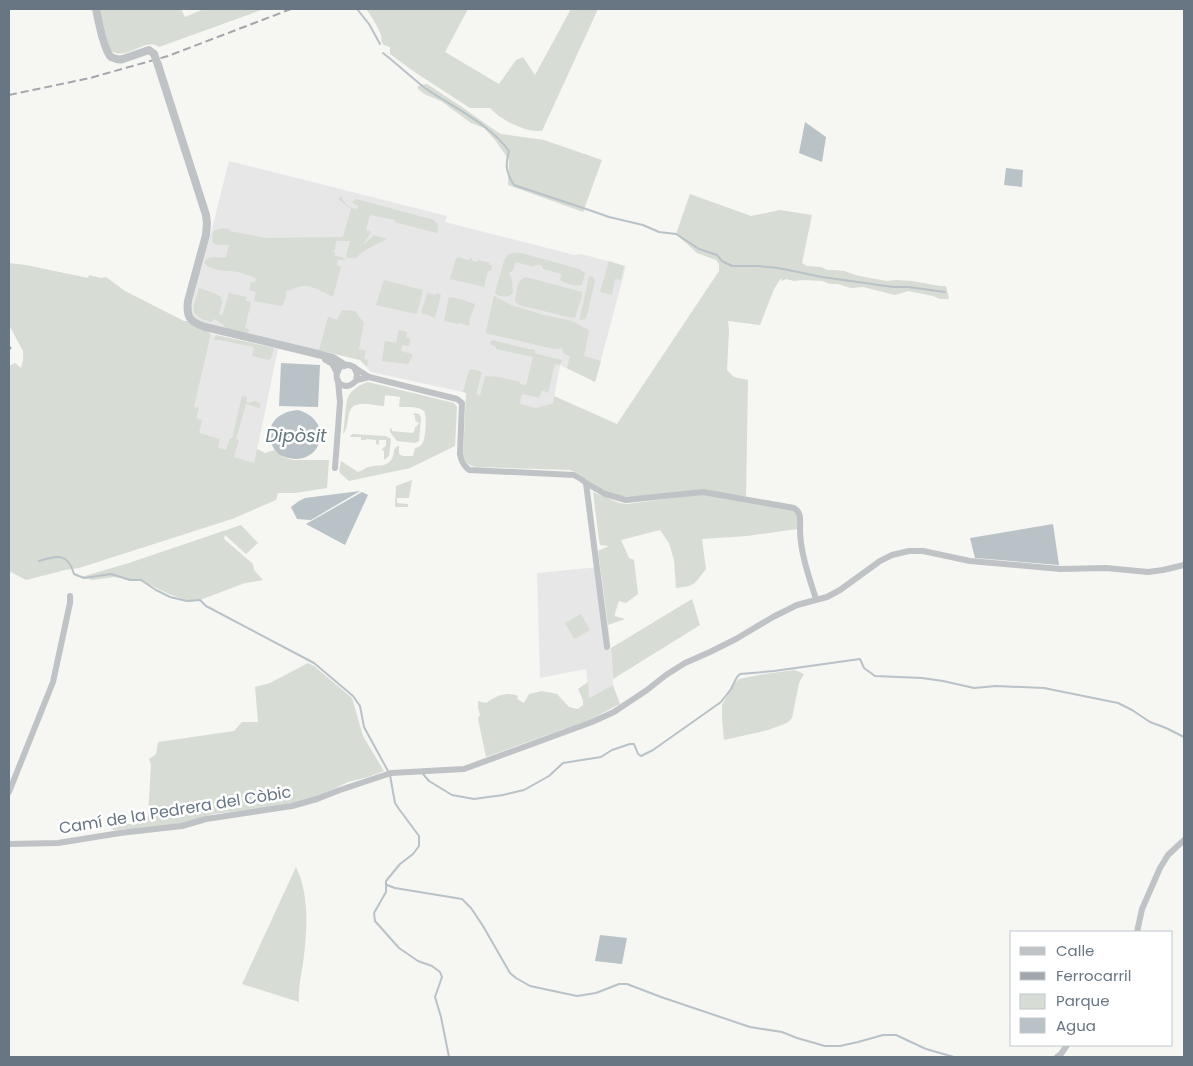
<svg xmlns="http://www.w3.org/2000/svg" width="1193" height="1066" viewBox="0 0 1193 1066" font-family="Poppins,sans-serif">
<rect width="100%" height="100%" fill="#f6f6f3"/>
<g fill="#e6e7e6">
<polygon points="229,161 447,216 445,222 574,255 581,254 626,266 595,382 560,365 553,403 536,408 371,372 360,360 196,321 190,310 211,233"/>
<polygon points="211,334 278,349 254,464 219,452 184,449"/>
<polygon points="600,567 610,640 613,685 589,698 586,669 540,678 537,573"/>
</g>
<g fill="#d7dcd4">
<path d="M99,9h82l4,8 19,-8h60l-105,38c-15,-11 -31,16 -49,3z"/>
<path d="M366,9h102l-23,43 54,32 17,-24 7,-3 12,18 36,-66h27l-56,122c-4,0 -9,0 -13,-1 -14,-4 -29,-11 -39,-22h-20l-54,-35 -26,-19v-7c-2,-1 -6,-1 -8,-4 -1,-2 0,-5 -1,-8 -3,-8 -10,-20 -15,-26z"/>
<polygon points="427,84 462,107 493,129 501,134 544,140 602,160 583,212 508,185 509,160 495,140 484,128 471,123 441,101 424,94 417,88 420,85"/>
<path d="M690,194l61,22 29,-6 32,5 -10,48 5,3 13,1 8,3h7l9,1 15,5 28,5 9,-1 16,1 28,5h6l3,13h-9l-7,-3 -25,-5 -13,4 -32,-8 -12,1 -13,-4h-8l-8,-3 -20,-1 -8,1 -8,-2 -4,2 -1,-3 -7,11 -14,36 -32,-4 1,9 -2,40 7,7 14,3 -2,117 -29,-4 -83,4 -17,-1 -9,-3 -22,-13 -5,-5 -11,-5 -93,-3c-7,-1 -11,-3 -14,-10l3,-64 -3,-1 6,-22 3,-1 10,3 -6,22 4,2 5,-20 13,1 22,5v2l6,1 7,-28 -37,-8v-2l-6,-3v-2l2,-2 28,7 15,3 -1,3 28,7 -2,5 -5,-1 -7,29 -6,-3 -3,8 -16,-4 -2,2 -1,8 16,4 17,-5 1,-7 63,28 102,-153v-7l-3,-4 -19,-7 -21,-19z"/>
<path d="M341,196c2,6 8,12 15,13l3,-3 -5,-2 -2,-2 4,-3 78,21 4,5 -1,8 -39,-10 -3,-1v-2l-25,-5 -4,15 5,2 -8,13 11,-10 13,4c-12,6 -22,10 -31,19h-8l-2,-2 4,-15h-14l-1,9 -2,1v1h2v4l7,1 4,3h-8l-1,5 4,2 -8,30c-7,-4 -24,-13 -31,-11 -5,1 -10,4 -16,5 1,5 -2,10 -3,14l-2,1 -27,-5 2,-9 -7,-2 2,-8h4l1,-4c-8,-3 -16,-6 -25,-7 -9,-1 -20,0 -27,-8 4,-9 14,-4 22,-6l3,-12h-11l-5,-2 -1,-7 2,-5 8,-3 8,1v2l36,7 77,-1 8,-28 -13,-10z"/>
<path d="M514,253h7l58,16 6,4 -3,12c-8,2 -15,-1 -22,-5l2,-6 -19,-5v-2l-3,-2h-6v2l-18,-5 -3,8 -4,3 3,7 1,13 -4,3c-5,1 -10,1 -14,-3l9,-32c2,-6 5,-7 10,-8z"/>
<polygon points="459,255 460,258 469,260 470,258 472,258 472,261 477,262 478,260 490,263 489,265 492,265 491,271 488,271 484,287 450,279 456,258 459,258"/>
<polygon points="609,261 624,266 621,280 615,279 612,295 600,292"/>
<polygon points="9,263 26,265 88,278 89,275 101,278 106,277 125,291 184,321 193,321 211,334 194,407 199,408 196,418 202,420 199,433 220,439 218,447 226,450 230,438 232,439 242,396 247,397 246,402 249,403 255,401 260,403 260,408 246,404 236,439 239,440 234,457 254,463 257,449 265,453 275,450 283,457 293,460 329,460 327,488 295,493 278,493 276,500 232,519 79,568 65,570 26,580 9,571 9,366 15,363 21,368 23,361 23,351 9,325"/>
<polygon points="592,276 595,281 586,319 580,320 580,317 589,277"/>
<path d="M526,277l56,15v4l-7,22 -7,-1 -49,-12 -4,-4v-2c2,-9 2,-19 11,-22z"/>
<polygon points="384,280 423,290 417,314 376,305"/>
<path d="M199,288l15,5 7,4 1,6 -3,11 3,2 7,-23 18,4 -1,4 5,1 -6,26 4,1 -1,4 -23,-5c-1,-4 -8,-8 -12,-9l-1,3c-25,-6 -19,-13 -13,-34z"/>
<polygon points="427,293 436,295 437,293 441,295 435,318 431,317 431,316 421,313"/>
<polygon points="494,296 511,305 544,315 572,321 587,329 589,331 584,356 601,361 595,382 567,368 570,356 564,354 562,348 555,349 550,348 486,333 486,331"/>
<polygon points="449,297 465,300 465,301 475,304 470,319 469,326 460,323 458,324 444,321"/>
<polygon points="342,310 355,311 364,323 359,349 366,351 364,359 368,360 367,367 360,360 319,350 328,317 337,320"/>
<polygon points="399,330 407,332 406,337 410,338 409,346 402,345 401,351 412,354 412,357 408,364 382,361 385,341 396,343"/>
<polygon points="216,335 274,348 271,358 269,360 252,356 254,347 219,340 214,340"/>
<path d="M368,382l86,21 3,4 -2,39 -45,22 -61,13 -10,-9 2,-11 17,11c4,-1 7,-4 11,-5 8,-3 16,1 22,-7 5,-6 0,-10 7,-14h1v8l4,2h10l2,-8c3,-1 5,-1 7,-4 4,-4 5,-29 2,-33 -5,-5 -18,-4 -25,-4l1,-10 -15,-2 -1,11c-17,-1 -34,-9 -36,13 -1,6 -1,10 -5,15 2,-10 2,-29 5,-37 3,-7 13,-13 20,-15z"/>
<polygon points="414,413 419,414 421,418 419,441 415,443 397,441 390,432 390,428 392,429 392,431 412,433 414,432 415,427 416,427 419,423 417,422 415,420 415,415 413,415"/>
<polygon points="352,434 386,436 391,439 389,456 384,460 384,451 382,450 383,448 386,446 386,440 379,440 379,445 376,444 376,440 366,439 366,440 361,440 361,437 350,437"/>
<polygon points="412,480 409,498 397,498 397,503 408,504 408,507 395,507 396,486"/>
<path d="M593,492l26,11 8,1 77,-10 87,15 7,6 -1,14 -50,7 -45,3 4,30c-12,15 -10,17 -30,19l-2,-28 -5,-17 -9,-13 -39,10 8,18 5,2 4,34 -12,9 -7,-2 -4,12v3l10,3 -17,6 -10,-74 11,-5 -9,-1 -1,-5z"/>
<polygon points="241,525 258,543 246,554 225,535 224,539 253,564 254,570 263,580 245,583 200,600 190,602 169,594 142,581 114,577 92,580 81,577 129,563"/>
<polygon points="692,599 700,625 613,679 611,648"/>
<polygon points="581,614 590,630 574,639 565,623"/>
<polygon points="308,663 314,666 352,698 363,736 384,771 368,777 348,782 317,797 275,807 213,814 180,824 135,829 113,830 111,824 134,824 145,821 148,817 151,765 149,759 156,754 158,742 234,731 242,722 258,722 255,687 270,683"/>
<polygon points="795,670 804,674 799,683 792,718 787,723 768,730 724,740 722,718 722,705 734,684 739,679 764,674"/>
<path d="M588,682l1,16 24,-13 7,19 -31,16 -103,37 -8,-38 1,-3 1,-1 -2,-7v-7l8,2c10,-7 19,-12 32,-7l-1,3 7,4 5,-9 13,-3 15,3 12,13 9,2 5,-4v-5l-5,-11z"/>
<path d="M296,867c14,28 11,66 7,96 -2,13 -5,26 -4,39l-57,-18z"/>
</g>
<g fill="#b8c2c7">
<polygon points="805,122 826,137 822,162 799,153"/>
<polygon points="1006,168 1023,170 1022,187 1004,185"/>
<polygon points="281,363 320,365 318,407 279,406"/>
<path d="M298,410c38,11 23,56 -9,48 -7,-1 -13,-5 -16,-11 -9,-21 3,-35 25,-37z"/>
<polygon points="360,491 311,520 297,519 291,507 299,501 305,498"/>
<polygon points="362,492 368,495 345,545 306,524"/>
<polygon points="1053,524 1059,565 975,558 970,538"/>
<polygon points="600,935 627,938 622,964 595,961"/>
</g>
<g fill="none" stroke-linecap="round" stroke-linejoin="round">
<g stroke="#b8c2c7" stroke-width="2">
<polyline points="357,9 369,24 380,44"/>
<path d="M383,53c14,11 28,24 42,35 29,20 62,34 84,63 -4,14 -3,22 5,34l78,26 17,6 34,8 16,7 17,2 23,15 18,6 5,6 10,5h26l20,2 44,9 71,10h15l37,5"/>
<path d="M39,561c19,-6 29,-8 35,13l10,4 27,-4 19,6h11l15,10 14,7 17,4 13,-1 6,6 108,57 39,33 7,10 4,21 24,44"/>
<polyline points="423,774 429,781 452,795 474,799 503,795 524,790 549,776 563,763 601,757 612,750 630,744 634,744 638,754 641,756 653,750 721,702 731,689 737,677 740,674 774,671 860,659 864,668 875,676 922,678 943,681 974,688 996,686 1044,688 1118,703 1132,710 1150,722 1166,728 1184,737"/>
<polyline points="390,775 395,803 399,809 419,836 419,846 413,854 400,864 386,881 386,892 374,913 375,921 399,948 418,961 432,966 440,972 442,977 435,997 441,1017 449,1057"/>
<polyline points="387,885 395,888 462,899 471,908 483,926 510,973 516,978 530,986 577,996 596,993 619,984 627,984 661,997 750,1027 782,1032 797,1038 825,1046 840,1046 858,1042 883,1035 896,1035 926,1049 954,1057"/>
</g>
<g stroke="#bfc3c6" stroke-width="6">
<path d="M355,368l14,9 88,22 5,4 -2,51c1,7 3,11 9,16l105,5 7,4 5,4 19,11 21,6 77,-8 91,16c8,5 6,12 6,21 0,23 9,48 16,70"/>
<path d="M356,381l1,-7 -3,-7c-19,-10 -24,19 -7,19 5,0 7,-4 10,-6 4,-1 8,-2 12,-3"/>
<polyline points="335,468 340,402 338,381"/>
<polyline points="586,483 607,647"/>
<polyline points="9,792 53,682 70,603 70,596"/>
<polyline points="9,844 58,843 120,833 182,826 206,819 292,806 317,799 340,790 391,773 464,769 592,722 614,712 647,690 666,675 685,663 710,652 736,639 773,617 797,605 827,597 840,590 880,561 892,555 909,551 923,551 970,561 1060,569 1106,568 1148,572 1163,570 1184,565"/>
<polyline points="1137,932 1142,909 1160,868 1168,855 1184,840"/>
<polyline points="1057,1057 1061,1054 1067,1045"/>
</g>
<g stroke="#bfc3c6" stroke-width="8">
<path d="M96,9c2,10 8,42 15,48 4,2 8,3 12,2l26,-9 5,4"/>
<path d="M158,65l48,150 1,8 -1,12 -18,66c-2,16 2,21 17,26l117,28 11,3 11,7"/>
<polyline points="326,359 333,363 337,371"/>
</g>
<g stroke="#a1a7ab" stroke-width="2" stroke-dasharray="8 4" stroke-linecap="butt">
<polyline points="9,95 90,78 168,56 291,9"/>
<polyline points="9,346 11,349"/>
</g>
<polyline stroke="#bfc3c6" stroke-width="8" points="154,54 158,65"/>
</g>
<g text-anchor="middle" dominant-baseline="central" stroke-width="5" stroke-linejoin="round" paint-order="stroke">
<g font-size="16" fill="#677682" stroke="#fff">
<text transform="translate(175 810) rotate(-9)">Camí de la Pedrera del Còbic</text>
</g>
<g font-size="18" font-style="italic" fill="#63777e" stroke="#fff">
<text x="296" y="435">Dipòsit</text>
</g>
</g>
<rect width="1193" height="1066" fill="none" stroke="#677682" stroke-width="20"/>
<rect x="1010" y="931" width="162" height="115" fill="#ffffff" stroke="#c2c8cd"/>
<rect x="1020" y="947" width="25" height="8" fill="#bfc3c6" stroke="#c2c8cd"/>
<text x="1056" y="956" font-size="15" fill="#677682">Calle</text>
<rect x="1020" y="972" width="25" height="8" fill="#a1a7ab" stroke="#c2c8cd"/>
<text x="1056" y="981" font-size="15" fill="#677682">Ferrocarril</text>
<rect x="1020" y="994" width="25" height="15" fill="#d7dcd4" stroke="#c2c8cd"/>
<text x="1056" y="1006" font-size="15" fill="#677682">Parque</text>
<rect x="1020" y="1018" width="25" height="15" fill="#b8c2c7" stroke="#c2c8cd"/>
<text x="1056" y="1031" font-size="15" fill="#677682">Agua</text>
</svg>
